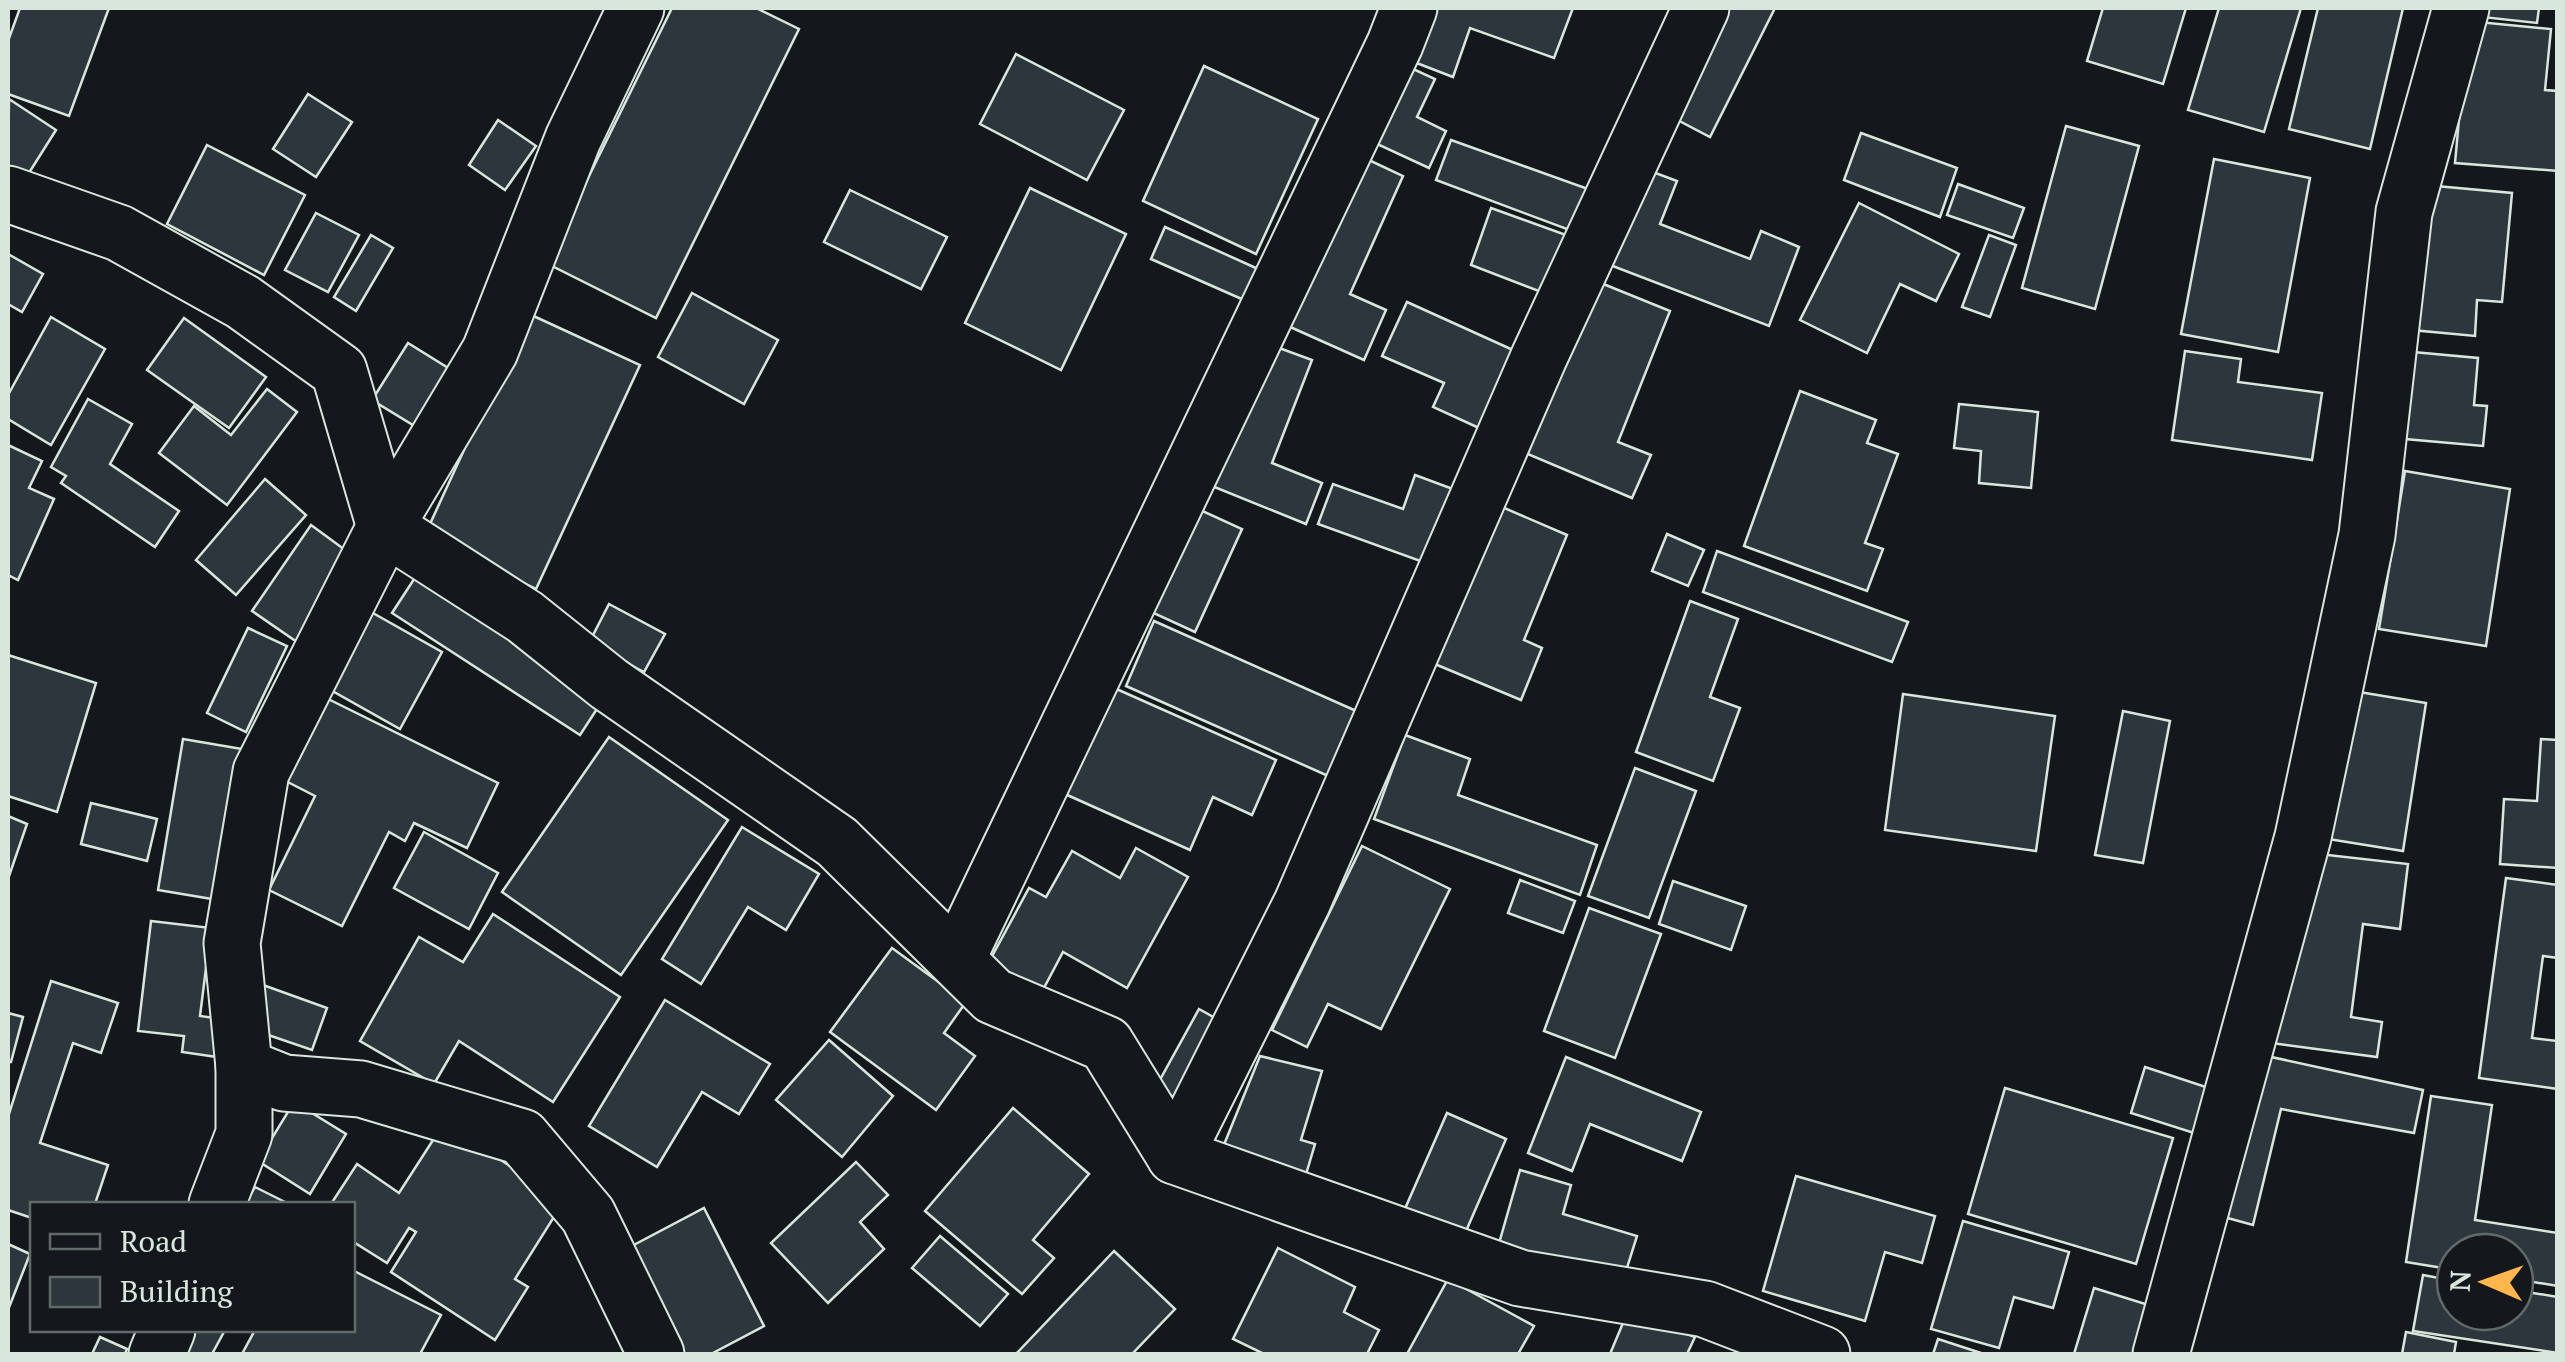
<svg xmlns="http://www.w3.org/2000/svg" width="2565" height="1362" viewBox="0 0 2565 1362" font-family="'PT Serif',serif">
<rect width="100%" height="100%" fill="#14181c"/>
<g fill="#2c363c" stroke="#d8e6dc" stroke-width="2.5">
<polygon points="20,8 109,8 69,116 8,94 8,41"/>
<polygon points="672,8 756,8 799,29 656,318 546,263"/>
<polygon points="1419,8 1573,8 1554,58 1470,28 1453,77 1401,57"/>
<polygon points="1722,8 1775,8 1710,137 1668,115"/>
<polygon points="2103,8 2186,8 2163,84 2087,61"/>
<polygon points="2219,8 2301,8 2264,132 2188,110"/>
<polygon points="2318,8 2403,8 2370,149 2289,129"/>
<polygon points="2483,8 2539,8 2537,23 2482,17"/>
<polygon points="2468,21 2551,29 2545,90 2558,91 2558,171 2455,163"/>
<polygon points="1016,54 1124,110 1087,180 980,124"/>
<polygon points="1398,62 1435,79 1417,117 1446,131 1429,168 1364,138"/>
<polygon points="1204,66 1318,119 1256,254 1143,201"/>
<polygon points="308,94 352,122 316,177 273,149"/>
<polygon points="9,99 56,130 22,184 8,174"/>
<polygon points="498,120 536,146 505,190 469,165"/>
<polygon points="2066,126 2139,146 2095,309 2022,288"/>
<polygon points="1861,133 1957,168 1940,217 1844,180"/>
<polygon points="1451,140 1588,189 1572,231 1436,180"/>
<polygon points="207,145 305,195 264,275 167,224"/>
<polygon points="1354,153 1403,176 1350,294 1386,310 1364,360 1279,322"/>
<polygon points="2214,159 2310,178 2278,352 2181,334"/>
<polygon points="1634,165 1677,181 1660,224 1750,259 1761,231 1799,247 1769,326 1597,260"/>
<polygon points="1958,184 2024,208 2013,238 1947,215"/>
<polygon points="2425,185 2512,193 2502,302 2477,300 2475,336 2412,330"/>
<polygon points="1030,188 1126,234 1061,370 965,323"/>
<polygon points="850,190 947,237 921,289 824,242"/>
<polygon points="1859,203 1959,254 1936,301 1900,284 1867,353 1800,320"/>
<polygon points="1491,208 1566,235 1544,293 1471,265"/>
<polygon points="316,213 359,235 328,292 285,270"/>
<polygon points="1165,227 1267,273 1253,304 1151,259"/>
<polygon points="371,235 393,248 356,311 334,297"/>
<polygon points="1989,235 2016,245 1990,317 1962,307"/>
<polygon points="8,254 43,274 22,312 8,304"/>
<polygon points="1586,277 1670,311 1618,442 1651,455 1632,498 1516,449"/>
<polygon points="692,293 778,340 744,404 658,357"/>
<polygon points="1407,302 1513,350 1479,428 1433,407 1444,383 1382,356"/>
<polygon points="527,313 640,365 536,589 424,537"/>
<polygon points="51,317 105,349 51,445 8,419 8,395"/>
<polygon points="184,318 266,377 229,428 147,370"/>
<polygon points="1263,342 1312,360 1272,463 1322,483 1306,524 1207,484"/>
<polygon points="408,343 461,376 426,433 372,400"/>
<polygon points="2185,351 2241,359 2238,382 2322,393 2312,460 2172,440"/>
<polygon points="2402,351 2478,358 2474,405 2487,406 2483,446 2394,438"/>
<polygon points="267,389 297,412 227,505 159,453 194,406 231,435"/>
<polygon points="1800,391 1876,420 1867,443 1898,454 1865,543 1883,549 1867,591 1744,546"/>
<polygon points="88,399 132,424 110,464 179,511 155,547 61,483 66,476 51,467"/>
<polygon points="1959,404 2038,412 2031,488 1979,483 1981,451 1954,448"/>
<polygon points="8,445 42,461 29,488 54,499 18,580 8,575"/>
<polygon points="2405,471 2510,489 2486,646 2379,629"/>
<polygon points="1415,475 1461,492 1434,566 1318,524 1333,484 1403,509"/>
<polygon points="265,479 306,515 236,595 196,560"/>
<polygon points="1495,504 1567,535 1524,640 1542,648 1521,700 1430,662"/>
<polygon points="1196,508 1242,529 1195,632 1149,611"/>
<polygon points="311,525 356,558 297,642 252,611"/>
<polygon points="1667,534 1704,550 1688,586 1652,571"/>
<polygon points="1717,551 1908,622 1892,662 1703,592"/>
<polygon points="420,570 608,692 580,735 392,613"/>
<polygon points="1690,601 1738,619 1710,697 1740,708 1713,781 1636,752"/>
<polygon points="609,604 665,634 644,672 589,643"/>
<polygon points="364,608 442,652 400,729 320,684"/>
<polygon points="1154,621 1363,714 1335,779 1126,686"/>
<polygon points="248,628 287,646 246,732 207,713"/>
<polygon points="8,655 96,683 57,812 8,796"/>
<polygon points="1112,687 1276,760 1252,815 1213,797 1190,850 1065,794"/>
<polygon points="2347,690 2426,703 2403,851 2322,838"/>
<polygon points="314,692 498,783 467,848 414,823 405,841 389,832 342,926 269,890 315,796 274,775"/>
<polygon points="1903,694 2055,716 2036,851 1885,830"/>
<polygon points="2123,711 2170,721 2143,863 2095,855"/>
<polygon points="1405,735 1470,759 1458,795 1597,845 1580,895 1374,819"/>
<polygon points="609,737 728,820 621,975 502,892"/>
<polygon points="183,739 242,749 218,900 158,890"/>
<polygon points="2541,739 2558,740 2558,868 2500,864 2504,799 2537,801"/>
<polygon points="1635,768 1696,791 1649,918 1588,896"/>
<polygon points="91,803 157,819 147,861 81,844"/>
<polygon points="8,816 27,824 8,879"/>
<polygon points="742,827 819,874 786,930 748,907 701,984 662,959"/>
<polygon points="424,832 498,873 469,929 394,888"/>
<polygon points="1362,846 1450,889 1381,1029 1328,1004 1307,1047 1272,1030"/>
<polygon points="1136,848 1188,877 1127,988 1063,952 1037,1001 984,971 1029,888 1046,897 1072,851 1120,878"/>
<polygon points="2310,853 2408,864 2400,929 2363,924 2351,1017 2382,1022 2377,1057 2264,1042"/>
<polygon points="2506,878 2558,885 2558,958 2543,956 2532,1038 2558,1041 2558,1089 2479,1078"/>
<polygon points="1520,880 1575,901 1563,933 1508,913"/>
<polygon points="1673,881 1746,906 1731,950 1659,924"/>
<polygon points="1589,908 1661,934 1615,1058 1544,1031"/>
<polygon points="493,914 620,997 553,1102 459,1041 434,1084 360,1041 419,937 463,962"/>
<polygon points="151,921 211,928 200,1016 229,1020 224,1058 182,1052 184,1036 138,1031"/>
<polygon points="892,948 966,1002 944,1033 975,1056 936,1110 830,1032"/>
<polygon points="51,981 118,1003 101,1053 73,1043 40,1143 108,1165 95,1204 32,1204 32,1218 8,1210 8,1117"/>
<polygon points="263,985 327,1008 312,1050 248,1028"/>
<polygon points="665,1000 770,1064 739,1114 702,1092 657,1167 589,1126"/>
<polygon points="1199,1009 1235,1029 1192,1108 1156,1087"/>
<polygon points="8,1013 23,1017 11,1062 8,1062"/>
<polygon points="829,1040 893,1096 842,1157 776,1100"/>
<polygon points="2253,1053 2423,1090 2414,1133 2281,1109 2253,1225 2213,1214"/>
<polygon points="1260,1056 1322,1071 1301,1140 1315,1144 1304,1181 1219,1157"/>
<polygon points="1566,1057 1701,1112 1682,1161 1590,1124 1572,1171 1528,1153"/>
<polygon points="2145,1067 2212,1089 2197,1134 2131,1113"/>
<polygon points="2005,1088 2173,1138 2136,1264 1968,1214"/>
<polygon points="2431,1096 2492,1105 2475,1220 2558,1233 2558,1286 2515,1279 2515,1252 2455,1252 2455,1270 2406,1262"/>
<polygon points="294,1102 346,1134 310,1194 258,1161"/>
<polygon points="1013,1108 1089,1174 1033,1240 1054,1258 1022,1294 925,1211"/>
<polygon points="1447,1113 1506,1139 1463,1238 1404,1211"/>
<polygon points="444,1123 564,1201 515,1279 528,1287 495,1340 391,1272 416,1232 409,1228 387,1263 352,1241 352,1204 331,1204 357,1164 399,1193"/>
<polygon points="856,1162 888,1195 860,1222 884,1249 828,1303 771,1243"/>
<polygon points="1520,1170 1571,1185 1563,1214 1637,1236 1620,1290 1496,1254"/>
<polygon points="1796,1176 1935,1216 1922,1263 1885,1252 1865,1321 1763,1291"/>
<polygon points="255,1187 289,1204 245,1204"/>
<polygon points="704,1208 764,1326 711,1354 684,1354 630,1247"/>
<polygon points="1963,1221 2069,1252 2053,1308 2014,1297 1999,1348 1931,1329"/>
<polygon points="940,1236 1008,1294 980,1326 912,1268"/>
<polygon points="8,1244 30,1254 8,1310"/>
<polygon points="1278,1248 1355,1287 1344,1312 1379,1330 1367,1354 1264,1354 1233,1339"/>
<polygon points="1114,1251 1175,1309 1132,1354 1016,1354"/>
<polygon points="352,1270 441,1315 420,1354 242,1354 255,1330 352,1330"/>
<polygon points="2423,1275 2455,1281 2455,1312 2515,1312 2515,1290 2558,1297 2558,1353 2413,1331"/>
<polygon points="1448,1279 1534,1326 1518,1354 1407,1354"/>
<polygon points="2094,1288 2155,1307 2140,1354 2074,1354"/>
<polygon points="1628,1311 1695,1337 1687,1354 1610,1354"/>
<polygon points="180,1330 225,1330 212,1354 167,1354"/>
<polygon points="2406,1332 2456,1342 2454,1354 2402,1354"/>
<polygon points="100,1337 127,1349 125,1354 92,1354"/>
<polygon points="1938,1339 1984,1354 1933,1354"/>
</g>
<g fill="none" stroke-linecap="round" stroke-linejoin="round">
<defs>
<g id="minor">
<polyline points="636,8 573,139 490,351 385,527 261,772 232,943 244,1067 284,1083 361,1089 522,1137 588,1215 656,1354"/>
<polyline points="8,194 119,233 243,302 339,371 385,527 525,617 609,684 837,842 993,996 1106,1044 1175,1156 1520,1278 1705,1309 1822,1354"/>
<polyline points="957,959 1395,44 1409,8"/>
<polyline points="1175,1156 1302,903 1539,357 1701,8"/>
<polyline points="217,1204 244,1134 244,1067"/>
<polyline points="157,1354 167,1330"/>
<polyline points="2161,1354 2303,837 2367,535 2404,212 2461,8"/>
</g>
</defs>
<use href="#minor" stroke="#d8e6dc" stroke-width="59"/>
<use href="#minor" stroke="#14181c" stroke-width="55"/>
</g>
<rect width="2565" height="1362" fill="none" stroke="#d8e6dc" stroke-width="20"/>
<rect x="30" y="1202" width="325" height="130" fill="#14181c" stroke="#626a69" stroke-width="2.5"/>
<rect x="50" y="1234" width="50" height="15" fill="#14181c" stroke="#626a69" stroke-width="2.5"/>
<text x="120" y="1252" font-size="30" fill="#d8e6dc">Road</text>
<rect x="50" y="1277" width="50" height="30" fill="#2c363c" stroke="#626a69" stroke-width="2.5"/>
<text x="120" y="1302" font-size="30" fill="#d8e6dc">Building</text>
<g transform="translate(2485 1282) rotate(272)"><circle r="48" fill="#14181c" stroke="#626a69" stroke-width="2.5"/>
<path d="M0-8L18 38L0 25L-18 38Z" fill="#ffb74d"/>
<text y="-15" font-size="28" font-weight="bold" text-anchor="middle" fill="#d8e6dc">N</text>
</g>
</svg>
